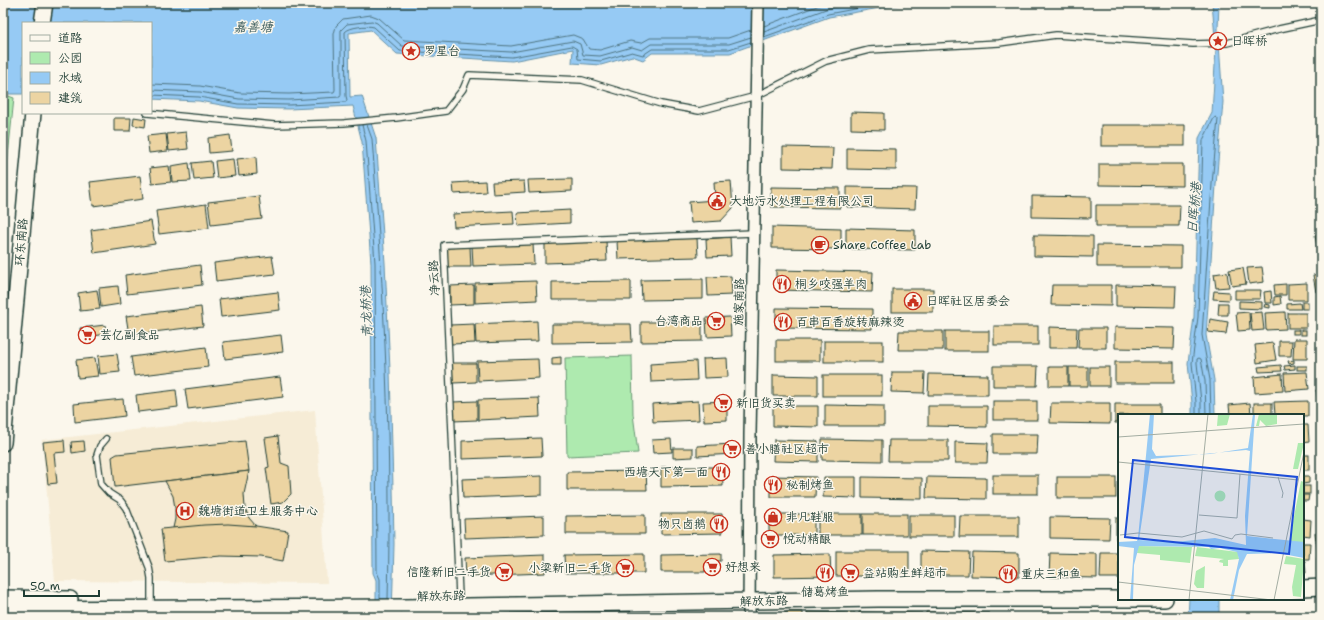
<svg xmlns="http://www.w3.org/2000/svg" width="1324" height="620" viewBox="0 0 1324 620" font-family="'Shantell Sans','LXGW WenKai TC',sans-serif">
<rect width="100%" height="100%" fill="#fbf7ec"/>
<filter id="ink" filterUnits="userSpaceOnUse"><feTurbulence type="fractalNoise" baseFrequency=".025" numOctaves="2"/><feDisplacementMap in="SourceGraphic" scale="8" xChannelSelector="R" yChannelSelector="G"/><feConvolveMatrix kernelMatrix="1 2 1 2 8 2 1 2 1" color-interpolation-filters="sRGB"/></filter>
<g filter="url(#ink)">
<polygon fill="#f6ecd6" points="315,410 327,583 55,581 42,440"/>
<g fill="#aeeaaf" stroke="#669472">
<polygon points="3,94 14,98 3,205"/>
<polygon points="632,356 633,414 638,453 567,456 565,358"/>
</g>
<g fill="#96caf4" stroke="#6692a7">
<polygon points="3,3 908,3 829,17 730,53 652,53 643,60 632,56 601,65 572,63 573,49 512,61 397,54 371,30 349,33 350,97 362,96 376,138 385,263 390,370 393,488 394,544 392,617 376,617 376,580 373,573 371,263 362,142 353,106 289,109 238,108 199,101 151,99 151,23 23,23 23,94 3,94"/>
<polygon points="1212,3 1219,3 1218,29 1223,102 1216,185 1206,335 1214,380 1215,415 1192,415 1192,403 1188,363 1194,317 1199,138 1212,113 1216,49"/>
<polygon points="1189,599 1219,599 1219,617 1188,617"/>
</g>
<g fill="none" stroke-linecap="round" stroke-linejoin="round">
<g stroke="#4f7581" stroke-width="1">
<polyline points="764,26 825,3"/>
<polyline points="764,32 826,9 858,3"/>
<polyline points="764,37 828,14 886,3"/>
<polyline points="151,84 200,86 240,93 289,94 334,92 335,90 334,34 336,26 343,19 371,15 379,18 404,40 511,46 573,35 583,39 589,49 600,50 630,41 641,43 650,38 728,38 751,30"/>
<polyline points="151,90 200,92 239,99 289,100 340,97 341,95 341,30 347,24 372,21 377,23 402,46 511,52 573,41 580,44 583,55 600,56 632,47 642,50 651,44 729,44 751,37"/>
<path d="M151,95l48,2 39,7 51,1 57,-3 1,-2 -1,-4 -1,-64c4,-5 22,-7 29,-5l26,24 112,6 60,-11 5,3 1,10 23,2 31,-9 11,3 9,-6h77l22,-7"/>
<polyline points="362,125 366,141 375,263 377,572 380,579 380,599"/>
<path d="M367,125l5,14c12,153 20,306 16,460"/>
<polyline points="1196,415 1196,402 1192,363 1198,317 1203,140 1214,118 1216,117 1218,119 1212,184 1202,335 1210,380 1211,415"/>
<polyline points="1201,415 1201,402 1197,363 1197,359 1199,358 1201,359 1205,381 1206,415"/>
</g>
</g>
<g fill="#ecd4a2" stroke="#1f3d34">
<polygon points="851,112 884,113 884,130 851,129"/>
<polygon points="134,117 146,119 145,127 133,125"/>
<polygon points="114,118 131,118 130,131 114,131"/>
<rect x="1101" y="125" width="84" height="21"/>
<polygon points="186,132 188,149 169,151 167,134"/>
<polygon points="166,134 168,151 149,153 147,136"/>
<polygon points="230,135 232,151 209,153 208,138"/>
<polygon points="783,147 833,148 832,169 783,168"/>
<polygon points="847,148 896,149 896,170 847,169"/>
<polygon points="256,157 257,174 239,176 237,159"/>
<polygon points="233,159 235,176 217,178 215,161"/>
<polygon points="211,161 213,178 194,180 192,163"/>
<polygon points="189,163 191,181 172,182 171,166"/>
<polygon points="1099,164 1183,164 1183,186 1099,185"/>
<polygon points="169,166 171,182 152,184 150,168"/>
<polygon points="140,176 143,199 93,206 90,182"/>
<polygon points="572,179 572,191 529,193 528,180"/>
<polygon points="485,181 486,192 454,194 453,183"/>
<polygon points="524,181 525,192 493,194 492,182"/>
<polygon points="731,181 733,208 721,221 691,223 689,202 715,200 714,182"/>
<polygon points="771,187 840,188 840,208 771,207"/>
<polygon points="847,187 916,188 915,209 847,207"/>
<polygon points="259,196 262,219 211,225 208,202"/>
<polygon points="1032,196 1091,197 1091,218 1032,217"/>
<polygon points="206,204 209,228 159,234 156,211"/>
<polygon points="1096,205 1180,205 1179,226 1096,226"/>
<polygon points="570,210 570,223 518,226 517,213"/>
<polygon points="513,211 514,224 454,227 453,214"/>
<polygon points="151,221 155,244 94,253 91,230"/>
<polygon points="772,227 841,229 841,249 772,248"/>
<polygon points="846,228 915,230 915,250 846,249"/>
<polygon points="1321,234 1321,252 1318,253 1315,235"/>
<polygon points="1034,235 1093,236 1093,257 1034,256"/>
<polygon points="730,237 731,256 707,257 706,239"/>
<polygon points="697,238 698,257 618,259 617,241"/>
<polygon points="606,241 607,261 545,263 545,244"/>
<polygon points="533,244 534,264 473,266 472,246"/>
<polygon points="1097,245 1181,246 1181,267 1097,267"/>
<polygon points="470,247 471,267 447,267 446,248"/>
<polygon points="272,256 275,274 216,281 214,263"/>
<polygon points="200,265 202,285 127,294 125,275"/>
<polygon points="1262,267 1264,282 1249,284 1247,268"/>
<polygon points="1243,268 1246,284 1232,286 1229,270"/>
<polygon points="776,270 873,272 872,292 776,290"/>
<polygon points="1227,272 1229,287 1216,288 1214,274"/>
<polygon points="1321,274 1321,291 1316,292 1313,275"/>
<polygon points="731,276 732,295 708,296 707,277"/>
<polygon points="703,279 703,299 642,300 641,280"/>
<polygon points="536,281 537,300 475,303 475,283"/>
<polygon points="631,281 631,300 552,300 552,282"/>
<polygon points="1307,283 1307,300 1288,300 1288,284"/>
<polygon points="1286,284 1286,295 1275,295 1274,285"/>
<polygon points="474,285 474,304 450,305 450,286"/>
<polygon points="1052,285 1111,285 1111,306 1051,305"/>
<polygon points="1116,285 1176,286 1175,307 1116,306"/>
<polygon points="118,286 120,304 101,307 99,288"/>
<rect x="892" y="289" width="41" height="23"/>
<polygon points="97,290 100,309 80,311 78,293"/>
<polygon points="1235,290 1261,290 1260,299 1235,299"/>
<polygon points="1214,291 1229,292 1229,300 1213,299"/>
<polygon points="1271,291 1272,303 1265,303 1264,292"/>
<polygon points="278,292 280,310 221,317 219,299"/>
<polygon points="1280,296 1281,304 1274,305 1274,297"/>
<polygon points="1239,301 1262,302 1262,309 1239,308"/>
<rect x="1302" y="302" width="6" height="7"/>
<polygon points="1219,303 1228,303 1228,315 1218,315"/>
<polygon points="1300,303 1301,309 1287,309 1287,304"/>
<polygon points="1265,304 1270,305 1270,308 1264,307"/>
<polygon points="201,307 203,326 129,335 126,316"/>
<polygon points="776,308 872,309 872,329 776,328"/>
<polygon points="1249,312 1250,330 1238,331 1236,313"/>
<polygon points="1262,312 1264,330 1252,331 1250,313"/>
<polygon points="1285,312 1286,329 1266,330 1265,313"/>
<rect x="1288" y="313" width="18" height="15"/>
<polygon points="730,317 731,336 707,337 706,318"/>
<polygon points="1210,319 1228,322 1226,334 1208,332"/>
<polygon points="537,321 538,341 476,343 475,324"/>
<polygon points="641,322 702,322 702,341 641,342"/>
<polygon points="474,324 475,343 451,344 450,325"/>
<polygon points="552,324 631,324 632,342 552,343"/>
<polygon points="105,325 106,334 81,338 80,328"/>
<rect x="994" y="326" width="44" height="19"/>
<polygon points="1049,327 1077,328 1076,348 1049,348"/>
<polygon points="1115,327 1175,328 1174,349 1115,348"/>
<polygon points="1079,328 1106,328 1106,348 1078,348"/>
<rect x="1293" y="330" width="6" height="4"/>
<rect x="1301" y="330" width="5" height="5"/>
<polygon points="899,331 943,331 943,350 898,350"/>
<rect x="945" y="331" width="44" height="20"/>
<polygon points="281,335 283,352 225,359 223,342"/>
<polygon points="1294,339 1307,339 1307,359 1293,359"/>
<rect x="776" y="340" width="44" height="21"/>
<rect x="824" y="341" width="59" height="21"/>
<polygon points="1279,341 1292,341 1291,356 1279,356"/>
<polygon points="1273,343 1276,360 1257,363 1255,345"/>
<polygon points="206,347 208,367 134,376 131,357"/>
<polygon points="117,354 120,372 100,374 98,356"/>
<polygon points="561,357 561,365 552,365 552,358"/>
<polygon points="95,358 98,376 78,378 76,360"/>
<polygon points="727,358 728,377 704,378 703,359"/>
<polygon points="538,359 539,378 478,381 477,361"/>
<polygon points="1294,360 1294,363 1289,364 1288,361"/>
<polygon points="696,361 697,380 651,382 650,364"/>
<rect x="1115" y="362" width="59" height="21"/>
<polygon points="452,363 476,363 476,382 453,383"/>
<polygon points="1281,365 1282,371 1259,372 1258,367"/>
<polygon points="1295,365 1295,369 1285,370 1284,366"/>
<polygon points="993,366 1038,366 1037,386 993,386"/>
<rect x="1297" y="366" width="10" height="4"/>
<rect x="1049" y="367" width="19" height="19"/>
<rect x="1069" y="367" width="19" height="19"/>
<rect x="1090" y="367" width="19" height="19"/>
<polygon points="892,372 925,372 924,393 891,392"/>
<polygon points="1307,372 1309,389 1285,391 1284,373"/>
<polygon points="929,374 988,375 988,395 928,395"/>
<polygon points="1282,374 1283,391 1255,393 1254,377"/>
<polygon points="773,375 818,376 818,396 773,396"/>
<rect x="823" y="375" width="59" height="21"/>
<polygon points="280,377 283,397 188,409 185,389"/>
<polygon points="1321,389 1321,406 1319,406 1316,390"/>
<polygon points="176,390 178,407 138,412 136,395"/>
<polygon points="539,398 540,417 478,420 478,400"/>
<polygon points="123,399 125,416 75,422 74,404"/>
<polygon points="477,401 477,420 453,421 453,402"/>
<polygon points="698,401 699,420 653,422 652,404"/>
<polygon points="727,401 727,420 704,421 703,402"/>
<rect x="993" y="401" width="44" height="19"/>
<polygon points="1308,401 1308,416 1275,415 1274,402"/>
<polygon points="1051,403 1110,403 1110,424 1050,423"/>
<polygon points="1250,403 1251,415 1230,415 1229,405"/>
<rect x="1254" y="403" width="18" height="12"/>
<polygon points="1115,404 1160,404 1160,415 1119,415 1119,423 1115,423"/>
<polygon points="825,405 884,406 884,426 825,426"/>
<polygon points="773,406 818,406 818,427 773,426"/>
<polygon points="928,406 987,406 987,427 928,426"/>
<polygon points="1303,425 1308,425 1309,442 1303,443"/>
<polygon points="1321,425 1321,440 1319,426"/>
<polygon points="993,434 1038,434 1037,454 993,454"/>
<polygon points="278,436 281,463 289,466 291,494 283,502 271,504 266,468 269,467 265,438"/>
<polygon points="541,438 542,456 462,459 462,441"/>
<polygon points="671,439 672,452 653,453 652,440"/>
<polygon points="822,439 882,440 882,461 822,460"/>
<polygon points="64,440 65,452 54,453 57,483 48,484 43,442"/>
<polygon points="774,440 818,441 818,462 773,461"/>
<polygon points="889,440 948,440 948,461 888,461"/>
<polygon points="84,441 85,451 72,453 71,442"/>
<polygon points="245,441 249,471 115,487 112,457 117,454"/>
<polygon points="955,442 988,443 987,463 955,463"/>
<polygon points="733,444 734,454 697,456 697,446"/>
<polygon points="673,448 693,448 693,457 673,458"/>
<rect x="1303" y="455" width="6" height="15"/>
<polygon points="1319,465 1321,465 1321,480"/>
<polygon points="661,467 722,467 723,486 661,487"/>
<polygon points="249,471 244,494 245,508 249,518 256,526 173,528 175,519 175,508 173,496 165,481"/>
<polygon points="646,471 647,490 567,490 567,472"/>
<rect x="993" y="475" width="45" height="19"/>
<polygon points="542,476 542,495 463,498 462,479"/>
<polygon points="771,476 816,477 815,497 771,497"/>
<polygon points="1303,476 1309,476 1309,483 1303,484"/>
<polygon points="824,477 856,477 856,498 823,497"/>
<polygon points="862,477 922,478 922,499 862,498"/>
<polygon points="927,477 986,478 986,499 926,498"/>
<rect x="1057" y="477" width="59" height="21"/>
<rect x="1303" y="486" width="7" height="8"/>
<polygon points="1303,495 1309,495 1308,501 1303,501"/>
<polygon points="661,514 722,514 722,533 661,534"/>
<rect x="769" y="514" width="45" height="21"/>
<rect x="818" y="514" width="44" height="21"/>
<rect x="863" y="514" width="44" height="21"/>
<polygon points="645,515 645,534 566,534 566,516"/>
<rect x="909" y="515" width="45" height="21"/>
<polygon points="544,516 544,535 465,538 464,519"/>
<polygon points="960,516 1019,516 1019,537 959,537"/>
<polygon points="1050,517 1110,518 1109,539 1050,538"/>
<rect x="1116" y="518" width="3" height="21"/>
<polygon points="1303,519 1311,520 1310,536 1303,535"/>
<polygon points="228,524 256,526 288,531 283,561 261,557 221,556 165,561 161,529 204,525"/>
<polygon points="1321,532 1321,553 1318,554 1315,533"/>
<polygon points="1303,543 1310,543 1309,559 1303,559"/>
<rect x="836" y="551" width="73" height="25"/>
<polygon points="921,551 969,552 968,575 921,575"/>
<polygon points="972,552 1019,553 1019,577 971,576"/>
<polygon points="1050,553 1097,554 1097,578 1049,577"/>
<polygon points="1101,553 1119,553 1119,578 1100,578"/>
<polygon points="644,554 644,573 565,573 564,555"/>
<polygon points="721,554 721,561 714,561 714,569 705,569 705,572 661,572 661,555"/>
<polygon points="830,554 831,576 774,577 774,555"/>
<polygon points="545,555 545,573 466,576 465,558"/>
<rect x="1317" y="557" width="4" height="14"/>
<polygon points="1303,561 1305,561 1306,573 1303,573"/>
<polygon points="787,612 803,612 803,617 775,617"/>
<polygon points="807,612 855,613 855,617 807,617"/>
<polygon points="859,612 922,613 922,617 859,617"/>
<polygon points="926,612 989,613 989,617 926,617"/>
<polygon points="1236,614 1236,617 1227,617 1227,615"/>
<rect x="1240" y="614" width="9" height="3"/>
<polygon points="710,615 710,617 658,617 658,616"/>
<polygon points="991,615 1054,616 1054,617 991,617"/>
<polygon points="1266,615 1266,617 1252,617 1252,616"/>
<polygon points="1059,616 1106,617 1059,617"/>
<polygon points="1111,616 1174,617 1111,617"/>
</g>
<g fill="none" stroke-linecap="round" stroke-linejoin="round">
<defs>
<g id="lane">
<polyline points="147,113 274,125 344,123 396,118 446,111 463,89 469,75 582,80 661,104 699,111 756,96 826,61 869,50 999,43 1056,35 1193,44 1227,43 1279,29 1321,20"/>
<polyline points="106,439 100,446 97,455 101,484 109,493 120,500 126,508 149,567 151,578 151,608"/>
<polyline points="459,596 444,245 754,233"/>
</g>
<polyline id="street" points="749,617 750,435 758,3"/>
<g id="secondary">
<polyline points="42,23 45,3"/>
<polyline points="3,443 33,113"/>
<polyline points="1303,588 1321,587"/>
<polyline points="3,598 70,599"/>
<polyline points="3,609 405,607 878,599 1165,599"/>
</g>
</defs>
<use href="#lane" stroke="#1f3d34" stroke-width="8"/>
<use href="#street" stroke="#1f3d34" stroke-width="14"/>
<use href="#secondary" stroke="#1f3d34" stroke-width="18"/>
<use href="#lane" stroke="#fbf7ec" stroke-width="5.5"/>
<use href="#street" stroke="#fbf7ec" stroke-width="11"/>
<use href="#secondary" stroke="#fbf7ec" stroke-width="15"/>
</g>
</g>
<defs>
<symbol id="sight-ring" viewBox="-11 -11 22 22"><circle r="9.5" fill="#fbf7ec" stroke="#c8321e" stroke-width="1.5"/><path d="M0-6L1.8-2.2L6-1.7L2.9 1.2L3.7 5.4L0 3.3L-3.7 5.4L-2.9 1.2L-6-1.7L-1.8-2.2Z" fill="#c8321e"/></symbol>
<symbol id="civic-ring" viewBox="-11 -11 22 22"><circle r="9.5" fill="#fbf7ec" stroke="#c8321e" stroke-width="1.5"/><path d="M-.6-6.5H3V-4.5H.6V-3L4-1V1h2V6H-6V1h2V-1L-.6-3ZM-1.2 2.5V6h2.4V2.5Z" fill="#c8321e"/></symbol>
<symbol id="cafe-ring" viewBox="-11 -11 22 22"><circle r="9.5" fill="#fbf7ec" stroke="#c8321e" stroke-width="1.5"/><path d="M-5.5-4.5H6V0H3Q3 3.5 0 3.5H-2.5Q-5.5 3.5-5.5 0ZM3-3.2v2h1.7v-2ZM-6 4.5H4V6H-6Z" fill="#c8321e"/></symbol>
<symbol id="restaurant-ring" viewBox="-11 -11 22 22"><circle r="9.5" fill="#fbf7ec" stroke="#c8321e" stroke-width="1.5"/><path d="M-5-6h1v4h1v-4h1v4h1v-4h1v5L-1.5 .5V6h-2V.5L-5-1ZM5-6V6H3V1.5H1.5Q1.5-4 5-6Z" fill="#c8321e"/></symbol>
<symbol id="supermarket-ring" viewBox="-11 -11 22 22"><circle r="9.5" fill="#fbf7ec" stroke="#c8321e" stroke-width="1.5"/><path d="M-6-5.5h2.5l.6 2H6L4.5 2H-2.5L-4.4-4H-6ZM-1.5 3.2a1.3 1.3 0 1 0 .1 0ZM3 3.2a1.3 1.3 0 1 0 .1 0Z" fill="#c8321e"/></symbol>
<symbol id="hospital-ring" viewBox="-11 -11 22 22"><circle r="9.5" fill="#fbf7ec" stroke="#c8321e" stroke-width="1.5"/><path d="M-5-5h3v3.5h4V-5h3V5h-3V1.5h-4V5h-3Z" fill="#c8321e"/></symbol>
<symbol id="shop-ring" viewBox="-11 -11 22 22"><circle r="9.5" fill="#fbf7ec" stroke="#c8321e" stroke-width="1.5"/><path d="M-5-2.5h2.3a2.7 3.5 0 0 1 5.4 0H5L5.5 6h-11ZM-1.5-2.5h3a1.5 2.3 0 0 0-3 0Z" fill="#c8321e"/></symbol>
</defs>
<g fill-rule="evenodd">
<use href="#sight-ring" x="1208" y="31" width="20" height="20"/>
<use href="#sight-ring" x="401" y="41" width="20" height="20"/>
<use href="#civic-ring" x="707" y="191" width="20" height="20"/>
<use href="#cafe-ring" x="810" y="235" width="20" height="20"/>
<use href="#restaurant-ring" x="772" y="274" width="20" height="20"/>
<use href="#civic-ring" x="903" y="291" width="20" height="20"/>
<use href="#supermarket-ring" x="706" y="311" width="20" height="20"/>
<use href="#restaurant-ring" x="773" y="312" width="20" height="20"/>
<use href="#supermarket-ring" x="77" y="325" width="20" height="20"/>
<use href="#supermarket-ring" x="713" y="393" width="20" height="20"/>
<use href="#supermarket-ring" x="722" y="439" width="20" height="20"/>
<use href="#restaurant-ring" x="711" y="462" width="20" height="20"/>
<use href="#restaurant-ring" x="763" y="475" width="20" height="20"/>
<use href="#hospital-ring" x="175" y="501" width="20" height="20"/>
<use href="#shop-ring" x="763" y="507" width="20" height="20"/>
<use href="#restaurant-ring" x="709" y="514" width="20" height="20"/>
<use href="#supermarket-ring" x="760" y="529" width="20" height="20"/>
<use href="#supermarket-ring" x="702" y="557" width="20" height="20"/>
<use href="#supermarket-ring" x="615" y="558" width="20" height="20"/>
<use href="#supermarket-ring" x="494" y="562" width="20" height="20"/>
<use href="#restaurant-ring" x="815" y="563" width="20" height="20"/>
<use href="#supermarket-ring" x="840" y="563" width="20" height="20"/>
<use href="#restaurant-ring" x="998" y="564" width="20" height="20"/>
</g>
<g text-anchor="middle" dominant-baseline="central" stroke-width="3" stroke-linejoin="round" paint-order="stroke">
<g font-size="12" fill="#1f3d34" stroke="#fbf7ec" text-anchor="start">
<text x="1231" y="41">日晖桥</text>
<text x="424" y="51">罗星台</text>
<text x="730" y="201">大地污水处理工程有限公司</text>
<text x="833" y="245">Share Coffee Lab</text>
<text x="795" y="284">桐乡咬强羊肉</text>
<text x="926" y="301">日晖社区居委会</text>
<text x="703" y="321" text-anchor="end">台湾商品</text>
<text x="796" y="322">百串百香旋转麻辣烫</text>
<text x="100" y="335">芸亿副食品</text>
<text x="736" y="403">新旧货买卖</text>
<text x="745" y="449">善小膳社区超市</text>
<text x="708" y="472" text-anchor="end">西塘天下第一面</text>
<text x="786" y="485">秘制烤鱼</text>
<text x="198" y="511">魏塘街道卫生服务中心</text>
<text x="786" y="517">非凡鞋服</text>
<text x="706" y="524" text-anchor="end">物只卤鹅</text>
<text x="783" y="539">悦动精酿</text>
<text x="725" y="567">好想来</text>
<text x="612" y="568" text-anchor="end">小梁新旧二手货</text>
<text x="491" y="572" text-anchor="end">信隆新旧二手货</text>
<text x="863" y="573">益站购生鲜超市</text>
<text x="1021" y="574">重庆三和鱼</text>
<text x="825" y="592" text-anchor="middle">储葛烤鱼</text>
</g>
<g font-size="12" fill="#1f3d34" stroke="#fbf7ec">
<text transform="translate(21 242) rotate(-85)">环东南路</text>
<text transform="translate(434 278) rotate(-93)">净云路</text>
<text transform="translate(739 302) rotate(-89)">施家南路</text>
<text transform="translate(441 596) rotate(-1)">解放东路</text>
<text transform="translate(764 601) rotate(-1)">解放东路</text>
</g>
<g font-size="13" font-style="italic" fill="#37595a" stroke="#fbf7ec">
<text transform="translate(253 27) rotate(-1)">嘉善塘</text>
<text transform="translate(1194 208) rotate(-85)">日晖桥港</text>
<text transform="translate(366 312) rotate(-92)">青龙桥港</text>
</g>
</g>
<g transform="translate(1118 414)">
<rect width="186" height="186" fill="#fbf7ec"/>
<path d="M100,0h12l-3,11 -10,1zM141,0h18v10l-11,2 -6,-6 -1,6h-3zM180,29h6l-6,26h-5zM183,67l3,1v61h-13l-2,-1zM96.5 82a5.5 5.5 0 1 1 11 0a5.5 5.5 0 1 1-11 0ZM20,132l54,1 -2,16 -30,-3v-5l-23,-2zM79,133l41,5 1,7 -11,1v6h-5v-3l-4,-1 1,-2 4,-1 -29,-3zM168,142l18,3 -3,38 -8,-1 -1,-9 4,-22 -12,-1zM87,152l-1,22h-7l-3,-4 2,-13z" fill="#aeeaaf"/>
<path d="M32,0h4l-2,35 4,7 54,-2 38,-6 5,-34h2l-8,122 57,6v16l-26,-5 -31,1 -8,16 -6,30h-3l9,-41 -2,-7 -17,-4 -9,1 -2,-2 -70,-1 -5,19 -1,35h-3l4,-52 -16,-2v-4l19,-1 1,-3zM128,36l4,1 -5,65 1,29 -31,-7 -40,4 -36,-2 12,-81z" fill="#96caf4" fill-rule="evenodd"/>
<path fill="none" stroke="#a3ada2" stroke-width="1" d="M0,23l186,-13M0,48l180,18M160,63l5,16 -1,5M81,101l38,3 3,-44M2,121l18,-2 44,4 22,-6 28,8 3,-4 6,-1 32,4M0,168l154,18M71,186l19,-186M156,186l30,-148M161,186l25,-1"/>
<path fill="#1d4ed8" fill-opacity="0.15" stroke="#1d4ed8" stroke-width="2" d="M15,46l164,17 -8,77 -164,-17z"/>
<rect width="186" height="186" fill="none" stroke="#1f3d34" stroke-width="2"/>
</g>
<rect width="1324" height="620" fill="none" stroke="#fbf7ec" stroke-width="16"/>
<rect x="8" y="8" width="1308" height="604" fill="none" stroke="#1f3d34" stroke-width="1.5" filter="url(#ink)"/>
<rect x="22" y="22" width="130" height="92" fill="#fbf7ec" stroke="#a3ada2"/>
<rect x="30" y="35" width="20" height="6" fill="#fbf7ec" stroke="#a3ada2"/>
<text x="58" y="42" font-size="12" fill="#1f3d34">道路</text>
<rect x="30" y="52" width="20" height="12" fill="#aeeaaf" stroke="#a3ada2"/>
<text x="58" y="62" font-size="12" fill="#1f3d34">公园</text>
<rect x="30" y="72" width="20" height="12" fill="#96caf4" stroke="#a3ada2"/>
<text x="58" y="82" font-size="12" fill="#1f3d34">水域</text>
<rect x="30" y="92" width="20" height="12" fill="#ecd4a2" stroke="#a3ada2"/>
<text x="58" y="102" font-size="12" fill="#1f3d34">建筑</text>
<path d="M24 590v6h75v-6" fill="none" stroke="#1f3d34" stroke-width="2"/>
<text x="30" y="590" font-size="12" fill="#1f3d34" stroke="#fbf7ec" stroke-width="3" paint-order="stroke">50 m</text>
</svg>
